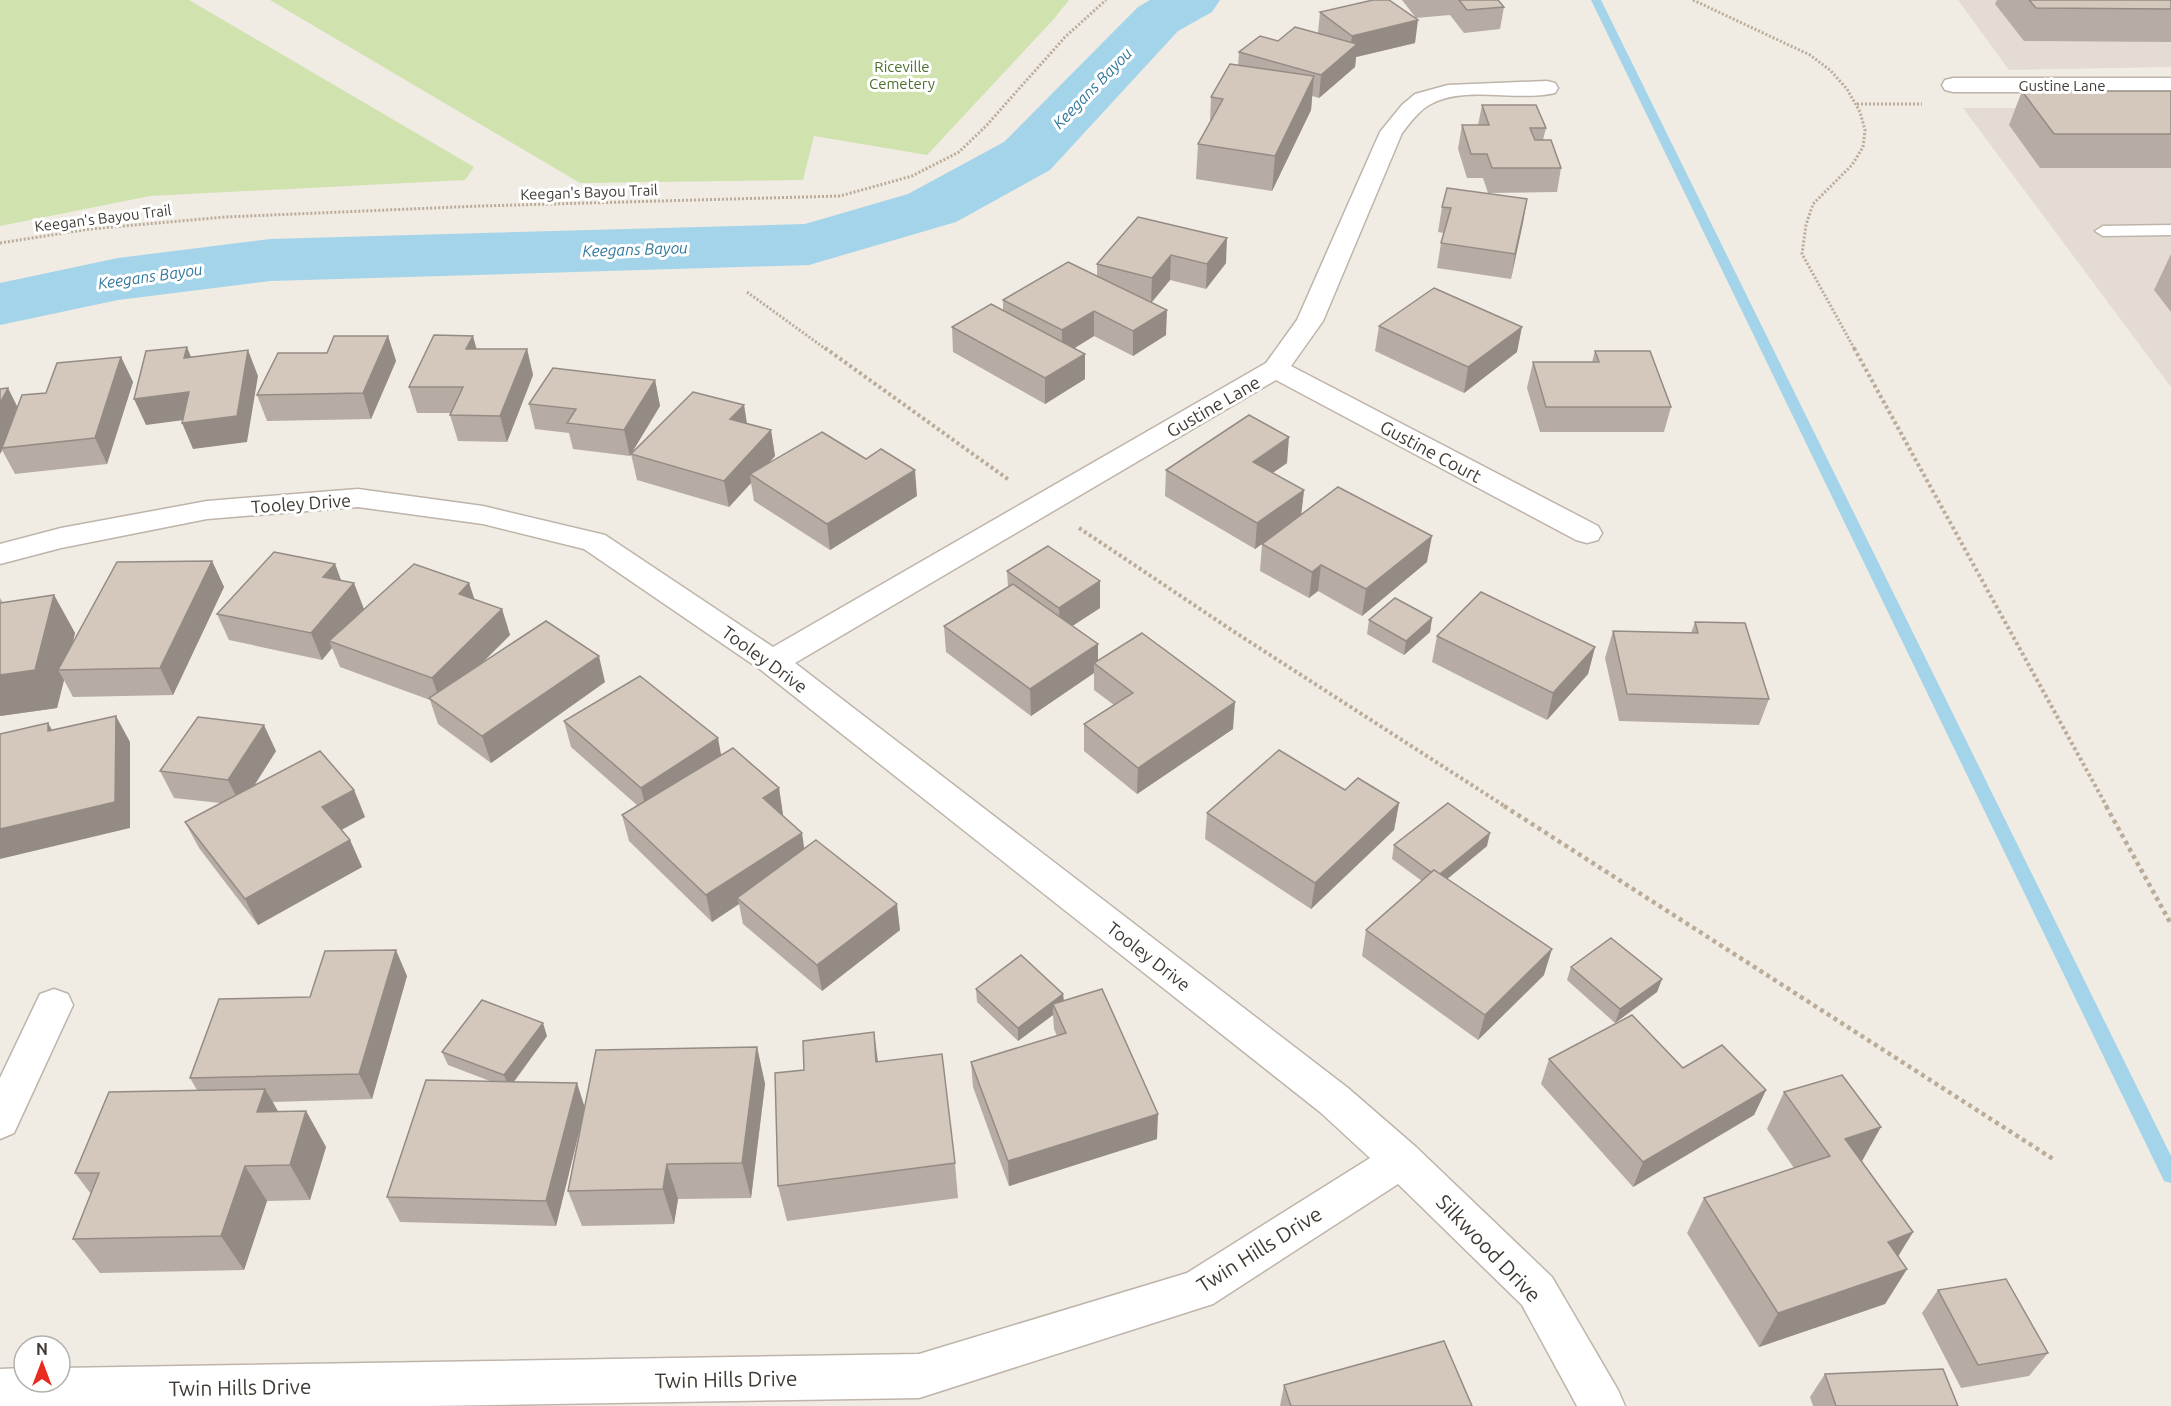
<svg xmlns="http://www.w3.org/2000/svg" width="2171" height="1406" viewBox="0 0 2171 1406" font-family="Ubuntu,sans-serif">
<rect width="100%" height="100%" fill="#f0ebe3"/>
<g fill="#e4dcd2">
<polygon points="1958,0 2171,0 2171,67 2009,70"/>
<polygon points="1963,108 2171,108 2171,387"/>
</g>
<g fill="#d0e2ae">
<polygon points="0,0 189,0 474,167 465,180 150,196 0,226"/>
<polygon points="270,0 1069,0 1052,21 927,155 814,136 803,180 580,183"/>
</g>
<g fill="none" stroke-linecap="round" stroke-linejoin="round">
<polygon fill="#a3d4e9" fill-rule="evenodd" points="1591,0 1601,0 2171,1156 2171,1183 2164,1181"/>
<polygon fill="#a3d4e9" fill-rule="evenodd" points="1150,0 1220,0 1212,12 1178,31 1050,170 956,222 809,265 270,281 118,300 0,325 0,283 118,258 270,239 805,224 908,194 1004,142 1138,7"/>
<defs>
<polygon id="service" points="2171,225 2171,235 2103,236 2095,231 2103,226"/>
<g id="minor">
<polygon points="1953,78 2171,78 2171,92 1953,92 1945,90 1942,85 1945,80"/>
<path d="M1547,81l8,2 3,5 -3,5c-38,9 -89,-8 -124,11 -12,6 -21,19 -29,29l-79,188 -32,45 307,160 4,7 -4,7 -11,3 -11,-3 -300,-160 -481,283 553,425 68,59 136,130 66,113 7,16h-48l-55,-101 -124,-121 -185,120 -294,94 -490,8h-429v-37l24,-1v14h36v-14l859,-14 268,-81 183,-115 -50,-46 -559,-442 -177,-121 -101,-25 -125,-17 -151,12 -146,29 -61,16v-20l61,-16 146,-27 151,-12 125,17 122,29 168,112 493,-284 31,-43 83,-188 22,-27 13,-11 33,-9z"/>
<polygon points="54,989 68,994 73,1005 14,1133 0,1139 0,1078 40,994"/>
</g>
</defs>
<use href="#service" stroke="#beb4aa" stroke-width="3"/>
<use href="#minor" stroke="#beb4aa" stroke-width="3"/>
<g stroke="#bbac99" stroke-width="3" stroke-dasharray="2 2" stroke-linecap="butt">
<polyline points="1693,0 1810,55 1830,70 1847,89 1860,112 1865,130 1863,147 1852,165 1813,204 1806,225 1802,254 1855,350"/>
<polyline points="1857,104 1922,104"/>
<polyline points="0,243 90,229 225,217 480,206 840,196 912,176 959,152 986,126 1065,37 1106,0"/>
<polyline points="747,292 827,350"/>
</g>
<g stroke="#bbac99" stroke-width="4" stroke-dasharray="3 3" stroke-linecap="butt">
<polyline points="825,348 1009,480"/>
<polyline points="1854,348 2107,807"/>
<polyline points="1079,528 1236,633 1506,807"/>
</g>
<g stroke="#bbac99" stroke-width="4.5" stroke-dasharray="4 4" stroke-linecap="butt">
<polyline points="1504,806 2053,1159"/>
<polyline points="2106,806 2171,924"/>
</g>
<use href="#service" fill="#fff" fill-rule="evenodd"/>
<use href="#minor" fill="#fff" fill-rule="evenodd"/>
</g>
<g fill="#b6aca3">
<polygon points="1402,0 1498,0 1504,7 1500,29 1464,33 1450,15 1416,18 1415,43 1356,57 1355,67 1319,98 1312,96 1311,110 1272,191 1196,179 1198,144 1210,123 1211,97 1238,66 1239,52 1318,33 1320,12 1416,18"/>
<polygon points="1997,0 2171,0 2171,42 2024,41 1995,4"/>
<polygon points="2022,91 2171,91 2171,168 2040,168 2009,125"/>
<polygon points="1482,105 1546,128 1543,140 1561,168 1557,192 1488,193 1483,178 1467,178 1458,149 1462,125 1478,125"/>
<polygon points="1527,199 1511,279 1437,268 1441,243 1444,233 1438,232 1442,207"/>
<polygon points="1138,217 1226,263 1206,289 1170,280 1152,302 1166,335 1133,356 1094,336 1074,348 1085,354 1085,379 1045,404 953,352 952,327 1003,311 1003,300 1097,276 1097,264"/>
<polygon points="2171,254 2171,312 2154,290"/>
<polygon points="1379,326 1517,352 1464,393 1375,351"/>
<polygon points="388,336 396,361 371,419 267,421 257,395 327,353"/>
<polygon points="476,349 527,349 533,375 507,442 458,441 450,415 451,413 417,413 409,387"/>
<polygon points="1595,351 1671,407 1664,432 1540,432 1527,388 1533,362 1592,362"/>
<polygon points="121,357 133,382 107,464 15,474 2,450 0,454 0,389 17,407"/>
<polygon points="655,380 660,406 631,453 744,405 747,424 771,430 775,456 769,463 917,496 830,550 754,501 751,483 729,507 637,480 631,454 630,456 573,449 569,433 535,429 529,404"/>
<polygon points="1287,463 1272,473 1304,490 1301,515 1427,562 1362,616 1318,591 1309,598 1260,571 1262,544 1278,532 1255,549 1165,496 1166,470"/>
<polygon points="212,561 224,587 173,695 73,697 64,680 57,708 0,716 0,598 3,603 54,595 75,633 72,645"/>
<polygon points="335,564 341,580 364,609 469,583 474,599 502,609 510,635 483,662 605,682 491,763 438,724 430,700 340,667 332,648 322,660 229,640 217,614"/>
<polygon points="1007,571 1100,581 1100,608 1072,626 1098,661 1233,729 1137,794 1084,751 1084,724 1114,705 1094,690 1094,673 1031,716 946,652 944,626 1008,587"/>
<polygon points="1432,618 1430,632 1404,655 1367,634 1369,620"/>
<polygon points="1695,622 1769,699 1759,725 1619,721 1605,658 1613,631 1691,633"/>
<polygon points="1437,636 1595,647 1588,674 1547,720 1432,662"/>
<polygon points="564,721 721,755 779,788 783,815 782,815 804,849 900,930 822,991 743,924 739,904 712,922 629,841 622,815 638,806 571,747"/>
<polygon points="276,751 254,786 354,790 365,817 341,830 350,840 362,867 258,925 199,848 185,822 220,803 174,798 160,771"/>
<polygon points="1345,790 1399,803 1394,830 1311,909 1205,839 1207,813"/>
<polygon points="1394,845 1487,846 1447,879 1544,975 1478,1040 1362,956 1366,930 1422,881 1392,859"/>
<polygon points="1571,967 1662,979 1657,992 1615,1023 1567,980"/>
<polygon points="407,976 372,1099 273,1102 278,1112 306,1111 326,1147 310,1200 267,1201 244,1270 100,1273 73,1239 91,1194 75,1173 197,1090 190,1078 310,997"/>
<polygon points="976,989 1063,994 1064,1001 1157,1139 1009,1186 973,1087 971,1062 1057,1036 1054,1029 1053,1015 1018,1041 977,1002"/>
<polygon points="547,1036 514,1082 585,1106 757,1047 765,1084 751,1198 678,1199 674,1224 582,1226 568,1191 581,1124 556,1226 400,1222 387,1197 490,1081 448,1065 442,1052"/>
<polygon points="1549,1059 1683,1068 1766,1090 1754,1115 1633,1187 1541,1084"/>
<polygon points="878,1062 955,1163 958,1198 787,1221 778,1186"/>
<polygon points="1784,1092 1862,1161 1913,1232 1898,1257 1907,1269 1885,1304 1759,1347 1687,1233 1704,1198 1794,1168 1767,1129"/>
<polygon points="1938,1290 2048,1353 2029,1376 1961,1388 1922,1313"/>
<polygon points="1825,1374 1958,1406 1813,1406 1810,1397"/>
<polygon points="1284,1385 1472,1406 1280,1406"/>
</g>
<g fill="#948c84">
<polygon points="1418,20 1415,43 1356,57 1355,67 1319,98 1321,75 1350,49 1352,36"/>
<polygon points="1314,76 1311,110 1272,191 1275,156"/>
<polygon points="1527,199 1523,223 1511,279 1515,254"/>
<polygon points="1227,238 1226,263 1206,289 1207,264"/>
<polygon points="1171,255 1170,280 1151,303 1152,278"/>
<polygon points="1167,310 1166,335 1133,356 1133,331"/>
<polygon points="1094,311 1094,336 1062,356 1062,330"/>
<polygon points="1522,327 1517,352 1464,393 1468,367"/>
<polygon points="388,336 396,361 371,419 363,393"/>
<polygon points="473,336 480,361 466,349"/>
<polygon points="187,347 197,372 184,358"/>
<polygon points="527,349 533,375 507,442 500,416"/>
<polygon points="248,350 258,376 247,442 193,449 182,423"/>
<polygon points="1085,354 1085,379 1045,404 1045,378"/>
<polygon points="121,357 133,382 107,464 95,438"/>
<polygon points="655,380 660,406 630,456 624,430"/>
<polygon points="8,388 21,414 2,448 2,450 0,454 0,403"/>
<polygon points="189,392 199,418 146,425 134,399"/>
<polygon points="744,405 748,431 730,419"/>
<polygon points="771,430 775,456 755,478 750,474 751,483 729,507 724,481"/>
<polygon points="1289,437 1287,463 1251,488 1253,462"/>
<polygon points="915,470 917,496 830,550 827,524"/>
<polygon points="1304,490 1301,516 1255,549 1257,523"/>
<polygon points="1432,536 1427,562 1362,616 1366,589"/>
<polygon points="212,561 224,587 173,695 160,668"/>
<polygon points="335,564 345,591 323,577"/>
<polygon points="1321,565 1318,591 1309,598 1312,572"/>
<polygon points="1100,581 1100,608 1060,634 1059,608"/>
<polygon points="354,583 364,609 329,641 332,648 322,660 311,633"/>
<polygon points="469,583 478,610 459,594"/>
<polygon points="54,595 75,633 66,670 58,670 64,680 57,708 0,716 0,675"/>
<polygon points="502,609 510,635 441,704 432,678"/>
<polygon points="1432,618 1430,632 1404,655 1406,641"/>
<polygon points="1098,644 1098,666 1094,663 1094,673 1031,716 1030,689"/>
<polygon points="1595,647 1588,674 1547,720 1553,693"/>
<polygon points="599,656 605,682 491,763 482,736"/>
<polygon points="1235,702 1233,729 1137,794 1138,768"/>
<polygon points="116,716 130,742 130,828 0,859 0,829"/>
<polygon points="48,723 63,749 48,731"/>
<polygon points="264,725 276,751 241,806 228,780"/>
<polygon points="718,738 723,765 647,814 641,788"/>
<polygon points="779,788 783,815 768,825 763,798"/>
<polygon points="354,790 365,817 334,834 322,807"/>
<polygon points="1399,803 1394,830 1311,909 1315,883"/>
<polygon points="802,833 806,860 737,898 739,904 712,922 706,895"/>
<polygon points="1490,833 1487,846 1434,890 1437,876"/>
<polygon points="350,840 362,867 258,925 245,899"/>
<polygon points="897,904 900,930 822,991 817,965"/>
<polygon points="1552,949 1544,975 1478,1040 1485,1015"/>
<polygon points="396,950 407,976 372,1099 359,1074"/>
<polygon points="1662,979 1657,992 1615,1023 1620,1009"/>
<polygon points="1063,994 1064,1007 1053,1004 1053,1015 1018,1041 1018,1028"/>
<polygon points="543,1023 547,1036 509,1088 504,1075"/>
<polygon points="874,1032 879,1069 876,1062"/>
<polygon points="757,1047 765,1084 751,1198 742,1163"/>
<polygon points="577,1083 585,1108 556,1226 546,1201"/>
<polygon points="265,1089 286,1125 257,1112"/>
<polygon points="1766,1090 1754,1115 1633,1187 1643,1162"/>
<polygon points="306,1111 326,1147 310,1200 290,1165"/>
<polygon points="1158,1114 1157,1139 1009,1186 1008,1161"/>
<polygon points="1881,1127 1861,1163 1845,1139"/>
<polygon points="667,1164 678,1199 674,1224 663,1189"/>
<polygon points="245,1166 267,1201 244,1270 221,1236"/>
<polygon points="1913,1232 1891,1267 1888,1242"/>
<polygon points="1907,1269 1885,1304 1759,1347 1778,1313"/>
</g>
<g fill="#d4c8bd" stroke="#948c84" stroke-width="1.5">
<polygon points="1373,0 1389,0 1418,20 1352,36 1320,12"/>
<polygon points="1459,0 1498,0 1504,7 1467,10"/>
<polygon points="2029,0 2171,0 2171,9 2036,8"/>
<polygon points="1295,27 1357,44 1321,75 1239,52 1260,36 1278,41"/>
<polygon points="1230,64 1314,76 1275,156 1198,144 1223,99 1211,97"/>
<polygon points="2022,91 2171,91 2171,134 2054,134"/>
<polygon points="1482,105 1536,105 1546,128 1530,128 1535,140 1551,140 1561,168 1492,168 1487,154 1471,154 1462,125 1489,125"/>
<polygon points="1447,188 1527,199 1515,254 1441,243 1451,208 1442,207"/>
<polygon points="1138,217 1227,238 1207,264 1171,255 1152,278 1097,264"/>
<polygon points="1068,262 1167,310 1133,331 1094,311 1062,330 1003,300"/>
<polygon points="1434,288 1522,327 1468,367 1379,326"/>
<polygon points="991,304 1085,354 1045,378 952,327"/>
<polygon points="434,335 473,336 466,349 527,349 500,416 450,415 463,387 409,387"/>
<polygon points="334,336 388,336 363,393 257,395 278,353 327,353"/>
<polygon points="187,347 184,358 248,350 237,416 182,423 189,392 134,399 146,351"/>
<polygon points="1595,351 1650,351 1671,407 1546,407 1533,362 1599,362"/>
<polygon points="121,357 95,438 2,448 22,395 46,393 57,363"/>
<polygon points="553,368 655,380 624,430 567,423 576,409 529,404"/>
<polygon points="8,388 0,403 0,389"/>
<polygon points="693,392 744,405 730,419 771,430 724,481 631,454"/>
<polygon points="1249,415 1289,437 1253,462 1304,490 1257,523 1166,470"/>
<polygon points="822,432 866,459 881,449 915,470 827,524 750,474"/>
<polygon points="1338,487 1432,536 1366,589 1321,565 1312,572 1262,544"/>
<polygon points="1048,546 1100,581 1059,608 1007,571"/>
<polygon points="274,552 335,564 323,577 354,583 311,633 217,614"/>
<polygon points="212,561 160,668 58,670 117,562"/>
<polygon points="414,564 469,583 459,594 502,609 432,678 329,641"/>
<polygon points="1013,584 1098,644 1030,689 944,626"/>
<polygon points="1481,592 1595,647 1553,693 1437,636"/>
<polygon points="54,595 35,670 0,675 0,603"/>
<polygon points="1395,598 1432,618 1406,641 1369,620"/>
<polygon points="546,621 599,656 482,736 429,698"/>
<polygon points="1695,622 1745,623 1769,699 1627,694 1613,631 1698,633"/>
<polygon points="1142,633 1235,702 1138,768 1084,724 1133,693 1094,663"/>
<polygon points="640,676 718,738 641,788 564,721"/>
<polygon points="116,716 115,802 0,829 0,734 48,723 48,731"/>
<polygon points="198,717 264,725 228,780 160,771"/>
<polygon points="733,748 779,788 763,798 802,833 706,895 622,815"/>
<polygon points="1279,750 1345,790 1358,778 1399,803 1315,883 1207,813"/>
<polygon points="320,751 354,790 322,807 350,840 245,899 185,822"/>
<polygon points="1448,803 1490,833 1440,874 1434,870 1431,872 1394,845"/>
<polygon points="816,840 897,904 817,965 737,898"/>
<polygon points="1434,870 1552,949 1485,1015 1366,930"/>
<polygon points="1611,938 1662,979 1620,1009 1571,967"/>
<polygon points="396,950 359,1074 190,1078 219,999 310,997 325,951"/>
<polygon points="1021,955 1063,994 1018,1028 976,989"/>
<polygon points="1102,989 1158,1114 1008,1161 971,1062 1066,1033 1053,1004"/>
<polygon points="482,1000 543,1023 504,1075 442,1052"/>
<polygon points="1632,1015 1683,1068 1722,1045 1766,1090 1643,1162 1549,1059"/>
<polygon points="874,1032 876,1062 942,1054 955,1163 778,1186 775,1073 804,1070 803,1041"/>
<polygon points="757,1047 742,1163 667,1164 663,1189 568,1191 596,1050"/>
<polygon points="1842,1075 1881,1127 1845,1139 1913,1232 1888,1242 1907,1269 1778,1313 1704,1198 1830,1156 1784,1092"/>
<polygon points="426,1080 577,1083 546,1201 387,1197"/>
<polygon points="265,1089 257,1112 306,1111 290,1165 245,1166 221,1236 73,1239 99,1173 75,1173 109,1092"/>
<polygon points="2006,1279 2048,1353 1978,1365 1938,1290"/>
<polygon points="1444,1341 1472,1406 1291,1406 1284,1385"/>
<polygon points="1943,1369 1958,1406 1836,1406 1825,1374"/>
</g>
<g text-anchor="middle" dominant-baseline="central" stroke-width="6" stroke-linejoin="round" paint-order="stroke">
<g font-size="15" fill="#4c6e2c" stroke="#fff">
<text x="902" y="66">Riceville<tspan x="902" dy="17">Cemetery</tspan></text>
</g>
<g font-size="15" fill="#413b34" stroke="#fff">
<text x="2062" y="85">Gustine Lane</text>
<text transform="translate(589 192) rotate(-2)">Keegan's Bayou Trail</text>
<text transform="translate(103 218) rotate(-7)">Keegan's Bayou Trail</text>
</g>
<g font-size="16" font-style="italic" fill="#347a9d" stroke="#fff">
<text transform="translate(1092 88) rotate(-46)">Keegans Bayou</text>
<text transform="translate(635 249) rotate(-2)">Keegans Bayou</text>
<text transform="translate(150 276) rotate(-8)">Keegans Bayou</text>
</g>
<g font-size="18" fill="#413b34" stroke="#fff">
<text transform="translate(1213 406) rotate(-30)">Gustine Lane</text>
<text transform="translate(1431 451) rotate(28)">Gustine Court</text>
<text transform="translate(301 503) rotate(-4)">Tooley Drive</text>
<text transform="translate(765 659) rotate(36)">Tooley Drive</text>
<text transform="translate(1149 956) rotate(38)">Tooley Drive</text>
</g>
<g font-size="21" fill="#413b34" stroke="#fff">
<text transform="translate(1489 1248) rotate(46)">Silkwood Drive</text>
<text transform="translate(1259 1249) rotate(-32)">Twin Hills Drive</text>
<text transform="translate(726 1379) rotate(-1)">Twin Hills Drive</text>
<text transform="translate(240 1387) rotate(-1)">Twin Hills Drive</text>
</g>
</g>
<g transform="translate(42 1364)"><circle r="28" fill="#ffffff" stroke="#b3b1ae" stroke-width="1.5"/>
<path d="M0-4.5L10 22L0 15L-10 22Z" fill="#e92b21"/>
<text y="-9" font-size="16" font-weight="bold" text-anchor="middle" fill="#413b34">N</text>
</g>
</svg>
